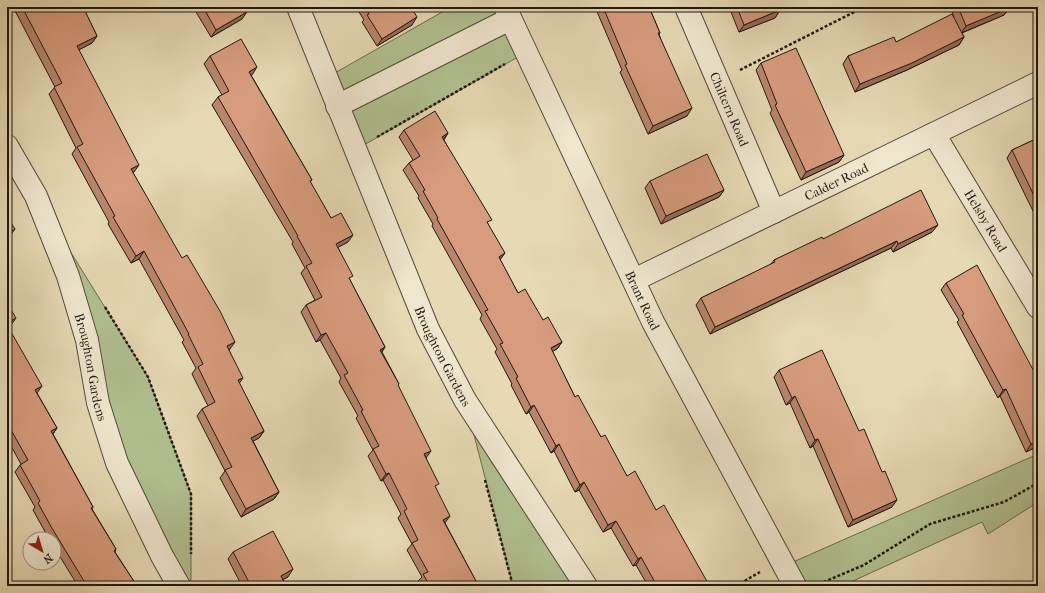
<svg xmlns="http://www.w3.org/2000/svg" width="1045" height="593" viewBox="0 0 1045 593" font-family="'IM FELL French Canon',serif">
<rect width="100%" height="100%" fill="#e6d9b4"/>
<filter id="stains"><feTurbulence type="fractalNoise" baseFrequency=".005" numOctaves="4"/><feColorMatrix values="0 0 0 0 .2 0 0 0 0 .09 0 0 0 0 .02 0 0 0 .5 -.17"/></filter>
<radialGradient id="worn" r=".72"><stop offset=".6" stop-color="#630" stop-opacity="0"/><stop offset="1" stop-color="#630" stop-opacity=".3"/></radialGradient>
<g fill="#b1c090" stroke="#686c50">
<polygon points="451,7 495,7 518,57 355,150 326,78"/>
<polygon points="36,196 148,377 191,494 191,586 179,586 117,463"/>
<polygon points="465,400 586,586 513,586"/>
<polygon points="1038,454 1038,502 988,534 982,522 842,586 795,586 784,566"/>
</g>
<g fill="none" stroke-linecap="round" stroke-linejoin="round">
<defs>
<g id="minor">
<path id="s1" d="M298,7l130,322 37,71 121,186"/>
<path id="s2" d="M686,7l88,205"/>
<polyline points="337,106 510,19"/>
<path id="s3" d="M934,134l104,173"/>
<path id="s4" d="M7,146l29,50 32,80 19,64 11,63 19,60 45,93 17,30"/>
<path id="s5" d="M634,280l404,-197"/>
</g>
<g id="tertiary">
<path id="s6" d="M505,7l148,315 142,264"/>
</g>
</defs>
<use href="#minor" stroke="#524838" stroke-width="24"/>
<use href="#tertiary" stroke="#524838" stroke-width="24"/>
<g stroke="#20180f" stroke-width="2.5" stroke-dasharray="3 2" stroke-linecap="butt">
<polyline points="740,70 864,7"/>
<polyline points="377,137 505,64"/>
<polyline points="105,307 148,377 191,494 191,554"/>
<polyline points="485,480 513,586"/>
<polyline points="819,584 864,565 930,524 1004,502 1038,483"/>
<polyline points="736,586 760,572"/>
</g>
<use href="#minor" stroke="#efe6ce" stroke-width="22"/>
<use href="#tertiary" stroke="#efe6ce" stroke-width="22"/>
</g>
<g fill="#b9856c" stroke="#20180f">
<polygon points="13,7 83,7 97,36 92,43 78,50 134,172 133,173 230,349 229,350 239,383 264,431 259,438 253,441 279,492 274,499 241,517 220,478 225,471 197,416 202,409 208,406 192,374 196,368 182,342 184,340 139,259 131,263 108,224 109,222 72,154 76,148 49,94 55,87"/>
<polygon points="193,7 245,7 242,19 211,37"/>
<polygon points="356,7 411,7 412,25 377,46 362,22 364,20"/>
<polygon points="595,7 649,7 660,33 659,34 687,116 648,134 620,72 622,70"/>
<polygon points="729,7 779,7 780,10 775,18 739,32"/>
<polygon points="950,7 1015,7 1007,11 1004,15 962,33 964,37 959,45 907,70 855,92 843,64 848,56 896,42 954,17"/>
<polygon points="210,56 252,75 251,75 312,180 310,182 331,218 348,242 338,247 350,280 385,347 382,352 399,384 398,385 426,458 436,489 445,523 477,583 483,586 421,586 418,581 422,577 407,550 412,544 398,518 401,514 383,480 381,481 368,456 373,450 356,418 358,416 339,382 341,378 320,340 316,342 301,312 306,305 315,300 301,273 305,268 292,244 293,242 212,105 218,97 222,95 204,64"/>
<polygon points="761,63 844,155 839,162 801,180 770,113 772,110 756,70"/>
<polygon points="404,130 448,133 444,140 488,224 500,260 518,293 562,342 557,349 552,351 575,397 601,437 627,476 656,510 709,585 708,586 648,586 636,565 633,566 611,528 603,532 579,490 575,492 554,451 551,453 529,412 526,414 511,385 512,384 495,352 497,349 480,319 482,315 432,226 433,224 418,198 419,196 403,170 409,163 413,160 399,137"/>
<polygon points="1038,138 1038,211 1034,213 1007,158 1012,150"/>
<polygon points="650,181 724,190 719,197 661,224 645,188"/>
<polygon points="932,232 893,252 891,248 710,334 696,305 701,298 770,265 774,260 823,239"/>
<polygon points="946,283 1038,379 1038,446 1026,452 1000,396 998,398 957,322 959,320 941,290"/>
<polygon points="7,303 11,325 8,327 37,393 57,428 53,434 93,507 92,509 116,549 115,552 137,586 78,586 54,547 54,539 49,539 48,537 33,510 35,507 15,472 20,465 21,464 7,439"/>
<polygon points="779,370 892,507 848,527 813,446 810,448 790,403 786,405 774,377"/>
<polygon points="233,552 288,577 283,579 286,586 242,586 228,559"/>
</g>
<g fill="#966c58" stroke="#20180f">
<polygon points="1007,7 1015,7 1007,11 1004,15 961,33 966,26"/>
<polygon points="780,10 775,18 739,32 744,25"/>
<polygon points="247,12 242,19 211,37 216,30"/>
<polygon points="417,17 412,25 377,46 382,39"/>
<polygon points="97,36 92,43 71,54 77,46"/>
<polygon points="964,37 959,45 907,70 855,92 860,84"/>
<polygon points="257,67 252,75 244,79 249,72"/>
<polygon points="692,108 687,116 648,134 653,126"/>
<polygon points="448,133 443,140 442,137"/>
<polygon points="844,155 839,162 801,180 806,172"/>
<polygon points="139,165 134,172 125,176 131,169"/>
<polygon points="724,190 719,197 661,224 666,216"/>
<polygon points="1038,207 1038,211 1034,213"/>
<polygon points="938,225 932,232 893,252 898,244"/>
<polygon points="15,229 9,237 7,238 7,234"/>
<polygon points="353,235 348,242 331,251 336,244"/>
<polygon points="897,241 891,248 710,334 715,327"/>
<polygon points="144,251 139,259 131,263 136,256"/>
<polygon points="505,253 500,260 499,257"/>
<polygon points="16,318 11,325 7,327 7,323"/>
<polygon points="326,333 320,340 316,342 321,335"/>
<polygon points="235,342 230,349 222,353 227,346"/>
<polygon points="562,342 557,349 546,355 551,348"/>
<polygon points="385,347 380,354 380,350"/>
<polygon points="243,378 238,385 238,380"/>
<polygon points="42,386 37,393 30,397 35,390"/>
<polygon points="1006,389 1000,396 998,398 1003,390"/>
<polygon points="795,396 790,403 786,405 792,398"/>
<polygon points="534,405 529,412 526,414 531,407"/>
<polygon points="57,428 52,435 51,431"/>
<polygon points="264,431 259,438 246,445 251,438"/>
<polygon points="818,439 813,446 810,448 815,440"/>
<polygon points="1038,441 1038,446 1026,452 1031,444"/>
<polygon points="559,444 554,451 551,453 556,446"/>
<polygon points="431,451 426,458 424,454"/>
<polygon points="389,473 383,480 381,481 386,474"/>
<polygon points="584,482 579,490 575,492 580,485"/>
<polygon points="279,492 274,499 241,517 246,509"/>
<polygon points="897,500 892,507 848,527 853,520"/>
<polygon points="450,516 445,523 443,520"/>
<polygon points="616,521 611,528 603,532 608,525"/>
<polygon points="641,557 636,565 633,566 638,559"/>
<polygon points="293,569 288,577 276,583 281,576"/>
</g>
<g fill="#d79b7d" stroke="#20180f">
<polygon points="22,7 83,7 97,36 77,46 139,165 131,169 182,258 187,255 220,311 235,342 227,346 243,378 238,380 264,431 251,438 279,492 246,509 225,470 232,467 202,409 215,402 198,367 203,364 188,334 189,334 144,251 136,256 113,217 115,216 77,147 83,144 54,87 62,83"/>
<polygon points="203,7 245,7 247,12 216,30"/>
<polygon points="365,7 411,7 417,17 382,39 367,15 369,14"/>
<polygon points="603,7 649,7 660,33 658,33 692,108 653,126 625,65 627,64"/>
<polygon points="737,7 779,7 780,10 744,25"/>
<polygon points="958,7 1009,7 1009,8 966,26"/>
<polygon points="952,14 964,37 912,63 860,84 848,56 894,37 896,42"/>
<polygon points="241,39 257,67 249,72 312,180 310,181 331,218 341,213 353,235 336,244 353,276 349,278 385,347 380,350 399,384 398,385 431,451 424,454 439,484 435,486 450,516 443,520 477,583 480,581 483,586 430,586 423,574 428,572 412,543 418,540 404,511 407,509 389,473 386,474 373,449 379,446 361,411 363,410 344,375 348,373 326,333 321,335 306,305 322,297 306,266 312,263 297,236 298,236 218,97 229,91 210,56"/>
<polygon points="796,48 844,155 806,172 775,105 777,104 761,63"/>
<polygon points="435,111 448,133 442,137 492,220 487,222 505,253 499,257 518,293 525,289 543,320 548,317 562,342 551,348 575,397 578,395 601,437 605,435 627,476 635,471 656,510 664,505 709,585 708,586 657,586 641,557 638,559 616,521 608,525 584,482 580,485 559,444 556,446 534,405 531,407 516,378 518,377 500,344 503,343 485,311 488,310 437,219 438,218 423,191 425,190 409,163 420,156 404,130"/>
<polygon points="1038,138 1038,204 1012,150"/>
<polygon points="707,154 724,190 666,216 650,181"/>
<polygon points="921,190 938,225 898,244 897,241 715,327 701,298 775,262 774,260 822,237 823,239"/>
<polygon points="7,217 15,229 7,234"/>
<polygon points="977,265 1038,379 1038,441 1031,444 1006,389 1003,390 962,315 964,314 946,283"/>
<polygon points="7,303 16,318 7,323"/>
<polygon points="7,325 42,386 35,390 57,428 51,431 93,507 91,508 116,549 114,551 137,586 87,586 53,530 38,503 40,501 20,465 28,460 7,423 7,420 11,418 7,411"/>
<polygon points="822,350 859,431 864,429 882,472 885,471 897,500 853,520 818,439 815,440 795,396 792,398 779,370"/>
<polygon points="273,531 293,569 281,576 286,586 251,586 233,552"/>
<polygon points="908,583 910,586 904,586"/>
</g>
<g text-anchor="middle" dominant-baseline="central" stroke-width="3.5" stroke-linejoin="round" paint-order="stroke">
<g font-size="13" fill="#20180f" stroke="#efe6ce">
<text stroke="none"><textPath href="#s2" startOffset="111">Chiltern Road</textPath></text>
<text stroke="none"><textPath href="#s5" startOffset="225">Calder Road</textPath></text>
<text stroke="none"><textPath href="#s3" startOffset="101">Helsby Road</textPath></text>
<text stroke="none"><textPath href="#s6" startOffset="324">Brant Road</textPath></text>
<text stroke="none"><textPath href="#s1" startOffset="378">Broughton Gardens</textPath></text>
<text stroke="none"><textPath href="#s4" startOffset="238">Broughton Gardens</textPath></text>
</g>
</g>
<rect width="1045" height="593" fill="none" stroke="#e6d9b4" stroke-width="24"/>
<rect x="8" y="8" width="1029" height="577" fill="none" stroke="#20180f" stroke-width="2"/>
<rect x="12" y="12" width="1021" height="569" fill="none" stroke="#20180f"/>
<g transform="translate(42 551) rotate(142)"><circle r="19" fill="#efe6ce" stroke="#9c9482"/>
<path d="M0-3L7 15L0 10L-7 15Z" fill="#8f2418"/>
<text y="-6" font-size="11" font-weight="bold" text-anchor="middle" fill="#20180f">N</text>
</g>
<rect width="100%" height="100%" filter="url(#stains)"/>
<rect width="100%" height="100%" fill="url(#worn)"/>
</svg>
